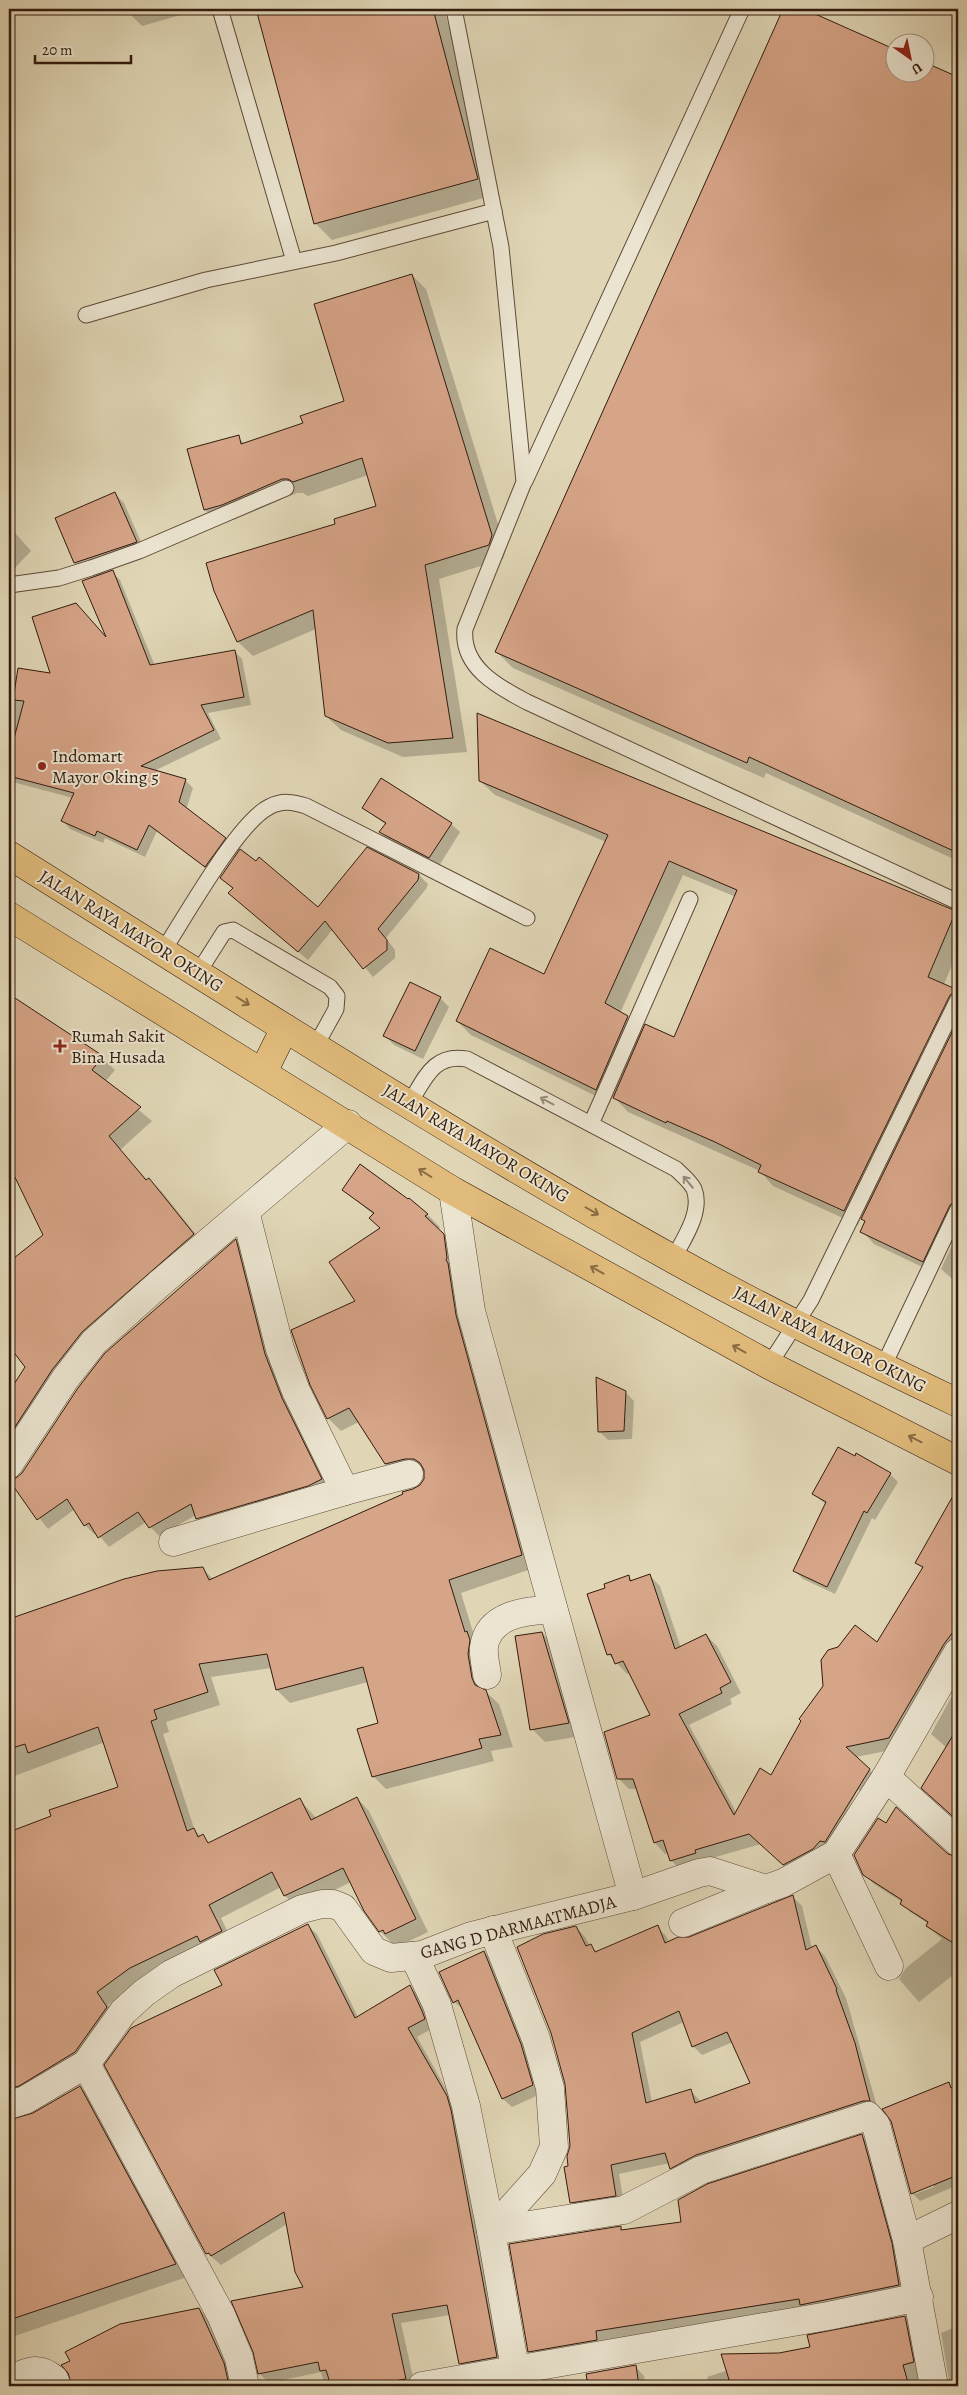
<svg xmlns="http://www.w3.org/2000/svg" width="967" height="2395" viewBox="0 0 967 2395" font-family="Alegreya,serif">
<rect width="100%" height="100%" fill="#e0d6b6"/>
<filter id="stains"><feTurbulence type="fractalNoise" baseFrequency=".004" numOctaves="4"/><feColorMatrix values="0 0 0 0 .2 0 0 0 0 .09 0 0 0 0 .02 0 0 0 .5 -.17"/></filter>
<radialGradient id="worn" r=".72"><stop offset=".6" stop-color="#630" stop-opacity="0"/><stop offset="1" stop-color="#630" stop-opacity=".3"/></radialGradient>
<g fill="#0003" fill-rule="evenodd">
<polygon points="125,9 202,9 142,26"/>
<polygon points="257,9 444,9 494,195 332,240 315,223"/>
<polygon points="785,9 801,9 894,50 894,72 924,72 924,63 958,78 958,861 766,773 764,778 513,668 496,651"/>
<polygon points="412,275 426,289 506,550 503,559 439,579 467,752 403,757 341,730 326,716 316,629 253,656 238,642 215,591 337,525 378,507 368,475 308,496 303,493 297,493 236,519 220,524 205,510 189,450 238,437 245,444 304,424 346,402"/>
<polygon points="115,494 124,503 145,551 84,572 75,563 56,519"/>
<polygon points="9,526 31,551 9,574"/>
<polygon points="112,572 120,580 155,666 234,651 242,659 251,705 208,713 221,739 154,771 185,780 193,788 186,810 233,847 213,874 157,831 145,857 105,838 103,843 70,829 63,821 73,798 9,781 9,739 19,670 97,715 108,640"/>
<path d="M480,781l475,131 3,3v36l-53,126 2,1 12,-18 14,15 25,-52v201l-23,49 -61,-29 -12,-13 4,-9 -5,-4 -3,7 -85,-39 -13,-15 -132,-59 -15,-16 -3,7 -139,-68 -14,-14 88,-46 61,-133 -111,-47zM683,875l53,22 -62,142 -31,-7 -15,-15 -8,-4z"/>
<polygon points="363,808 451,824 460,832 439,866 389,841 380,832 386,825"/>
<polygon points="419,875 428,884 426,889 386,938 395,950 395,958 373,977 333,929 308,960 239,902 230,893 233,889 221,878 319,909"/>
<polygon points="9,995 102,1057 115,1070 105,1082 152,1121 120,1150 147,1180 149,1179 162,1192 206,1247 94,1345 9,1470 9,1394 26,1367 9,1346 9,1263 45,1236 9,1162"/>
<polygon points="440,998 449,1007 423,1059 394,1045 385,1036"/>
<polygon points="343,1190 427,1214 440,1227 438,1230 456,1248 534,1568 461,1593 476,1642 484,1690 499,1704 513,1747 491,1751 494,1761 386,1789 373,1776 380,1724 368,1682 290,1703 277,1690 271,1668 211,1677 220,1705 166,1722 169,1732 163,1734 195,1831 210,1844 300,1800 316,1818 357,1798 369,1811 428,1932 399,1946 395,1943 393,1944 380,1931 351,1882 298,1908 285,1896 281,1887 221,1918 234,1944 143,1980 108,2005 119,2021 24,2101 9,2085 9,2017 31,2000 9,1979 9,1834 120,1788 105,1742 9,1778 9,1621 125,1580 202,1568 213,1579 421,1486 425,1478 425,1471 399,1477 386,1464 359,1422 341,1431 328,1418 357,1301 381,1229 374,1215"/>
<polygon points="958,1233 958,1284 941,1269"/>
<polygon points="236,1241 245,1250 330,1488 207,1527 196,1515 159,1536 146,1522 109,1547 97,1533 94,1534 85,1525 75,1509 48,1529 10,1480 16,1479 23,1473"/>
<polygon points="625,1392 634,1401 632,1439 608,1440 599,1431"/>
<polygon points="890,1474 898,1482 875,1520 872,1518 835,1594 803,1579 795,1571 827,1505 813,1494"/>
<polygon points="952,1500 958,1503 958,1652 901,1748 856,1757 882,1782 872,1797 858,1790 845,1814 855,1824 794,1875 761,1844 705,1860 681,1871 671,1860 668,1853 665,1854 655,1843 638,1789 629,1789 618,1778 652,1716 631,1673 627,1674 608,1654 607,1589 629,1577 633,1581 649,1575 660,1586 681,1648 706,1635 717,1646 741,1693 730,1699 732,1704 689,1725 736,1812 772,1776 877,1644 923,1569 916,1562"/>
<polygon points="542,1633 555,1646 581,1736 545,1742 532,1729"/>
<polygon points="958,1685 958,1821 934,1799 947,1748 931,1734"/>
<polygon points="872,1830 958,1883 958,1971 919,2002 899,1979 906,1968 942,1939 927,1926 929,1924 910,1912 902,1902 874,1884 864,1874"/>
<path d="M793,1897l9,9 10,42 4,-1 9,9 21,42 32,112 -198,67 -9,-9 -1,-5 -51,11 5,30 -43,7 -9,-9 -2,-35 6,-240 9,10 5,9 7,6 60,-25 9,9 3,6 20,-3zM684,2022l9,24 9,9 31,-13 19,41 -51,19 -10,-11 -39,11 -12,-60z"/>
<polygon points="307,1925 317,1934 358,2017 410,1987 419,1996 433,2028 417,2037 456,2107 506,2366 470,2372 460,2363 450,2315 401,2323 415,2386 325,2386 321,2372 269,2383 260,2374 255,2352 305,2288 287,2224 221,2265 207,2253 223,1986"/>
<polygon points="484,1952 493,1961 530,2054 541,2094 512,2107 503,2099 464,2010 454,2002"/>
<path d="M944,2085l14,12v88l-38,16 -8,-8zM933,2185l1,2 -19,7v-3z"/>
<polygon points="80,2087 93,2100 187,2277 9,2338 9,2121 33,2115"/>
<polygon points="862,2136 871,2145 908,2294 605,2340 605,2349 538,2361 529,2351 620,2228 623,2231 683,2223"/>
<polygon points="199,2309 212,2322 239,2386 74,2386 69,2372"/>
<polygon points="905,2317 914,2326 925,2386 710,2386 707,2377 779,2354 811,2348"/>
<polygon points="958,2326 958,2386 950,2386 941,2333"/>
<polygon points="635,2366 644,2376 646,2386 589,2386 588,2375"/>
</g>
<g fill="#d6a487" stroke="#321b0d" fill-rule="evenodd">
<polygon points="256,9 433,9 478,179 314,224"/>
<polygon points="783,9 804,9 894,49 894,72 924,72 924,62 958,77 958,853 749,757 747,763 495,652"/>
<polygon points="412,274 492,535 489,545 425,565 453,738 388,743 325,716 313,610 237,642 214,591 206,563 335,524 334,519 376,506 362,458 293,482 288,479 282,479 222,505 204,510 187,449 239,435 241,444 303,423 300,416 344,401 314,304"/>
<polygon points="115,492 137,542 74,563 55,518"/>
<polygon points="113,570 150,665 235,650 244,697 201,705 214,730 141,766 186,779 179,802 226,838 205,867 149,825 137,850 97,831 95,836 61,821 74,793 9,776 9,757 24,701 13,700 18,668 50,673 32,617 76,603 106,637 82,581"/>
<polygon points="477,713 956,911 928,977 958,990 950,995 844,1211 758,1172 761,1165 715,1142 667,1121 666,1123 613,1098 645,1024 674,1037 737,890 669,861 605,1003 628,1016 596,1090 456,1021 490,948 544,974 608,835 479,781"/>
<polygon points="381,778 452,823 429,858 379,832 386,823 362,808"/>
<polygon points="367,847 419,874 418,880 378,929 387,940 387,950 363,969 325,921 298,952 228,893 233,888 220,878 240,849 256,861 259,857 318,907"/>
<polygon points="410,982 441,997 415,1051 383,1036"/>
<polygon points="9,994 103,1056 92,1070 141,1107 109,1136 146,1180 149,1178 194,1234 82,1332 52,1370 9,1436 9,1392 25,1367 9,1346 9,1262 43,1235 9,1165"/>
<polygon points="958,1020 958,1200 950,1205 923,1262 860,1232 865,1221 861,1219"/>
<polygon points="360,1164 408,1199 409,1198 428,1214 425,1216 444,1234 447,1258 446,1260 448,1263 456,1315 522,1555 449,1580 465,1632 467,1631 470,1640 468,1654 472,1678 475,1685 486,1690 501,1735 479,1739 482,1748 372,1777 357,1729 378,1723 363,1667 276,1690 267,1654 199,1664 208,1692 154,1710 157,1719 151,1721 187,1831 194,1828 198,1837 203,1834 208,1843 300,1798 311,1820 357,1797 416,1919 385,1934 383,1930 379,1932 364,1911 343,1868 284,1896 272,1872 209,1905 222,1931 200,1942 197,1936 130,1968 97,1992 107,2007 75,2052 19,2086 9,2089 9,1832 51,1816 49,1810 118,1787 98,1727 28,1753 25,1744 9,1749 9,1619 124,1579 157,1571 203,1567 209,1580 403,1494 402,1492 413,1489 420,1485 424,1479 424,1470 420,1463 414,1459 405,1459 385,1464 349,1408 327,1419 310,1385 291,1330 355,1301 329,1262 380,1228 369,1218 374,1213 342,1190"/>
<polygon points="236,1239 265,1354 282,1398 322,1479 308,1486 196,1519 191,1504 149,1528 138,1512 98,1538 89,1523 84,1526 67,1499 37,1520 9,1480 16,1478 22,1473 78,1388 105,1353"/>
<polygon points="596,1377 626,1391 624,1431 598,1432"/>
<polygon points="838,1447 855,1456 856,1453 891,1473 867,1513 864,1511 827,1587 793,1571 826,1502 812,1494"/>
<polygon points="958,1487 958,1625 944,1644 889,1738 846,1747 870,1769 825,1842 820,1841 813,1849 783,1865 749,1834 695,1850 696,1853 670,1861 663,1840 654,1843 633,1779 617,1779 604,1732 650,1715 623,1661 615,1664 611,1654 607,1655 587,1594 605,1588 604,1584 629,1575 630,1581 650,1574 675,1649 706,1634 731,1682 720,1688 722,1693 679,1714 734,1815 760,1768 771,1775 801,1721 799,1719 823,1686 821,1660 828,1650 838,1647 855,1625 877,1642 923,1567 915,1563"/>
<polygon points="542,1632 569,1723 530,1730 515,1636"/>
<polygon points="958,1727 958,1821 921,1788"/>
<polygon points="896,1807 948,1854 958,1857 958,1946 926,1926 928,1922 900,1904 902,1900 863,1875 854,1855 878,1818 886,1823"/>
<path d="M793,1895l13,55 10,-5 21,44 -1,1 19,53 15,58h-7l-167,54 -26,14 -5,-16 -54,12 5,31 -46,7 -6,-36 4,-1 -1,-10 3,-10 -5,-62 -14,-51 -34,-86 26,-13 33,-8 10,20 5,-2 4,8 63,-27 7,18 13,-6h11zM679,2011l13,36 35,-15 23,51 -55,20 -4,-14 -45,14 -14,-70z"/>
<polygon points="308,1924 355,2018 410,1985 422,2011 425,2019 408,2028 447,2096 451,2110 497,2357 459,2364 447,2305 392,2314 406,2379 363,2386 331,2386 326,2370 320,2371 318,2362 258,2374 253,2352 231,2301 303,2287 295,2272 284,2212 211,2256 209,2253 206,2254 104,2065 131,2028 222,1985 214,1970"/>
<polygon points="484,1951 521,2044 533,2085 502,2099 458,2000 453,2003 439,1972"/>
<polygon points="949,2082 951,2088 958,2083 958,2175 911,2194 891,2121 882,2109"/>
<polygon points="80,2086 176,2264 9,2320 9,2120 33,2113"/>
<polygon points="862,2134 892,2243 899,2285 800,2305 799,2299 596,2331 597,2340 528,2352 509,2244 621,2226 621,2230 681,2222 678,2200 707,2184"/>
<polygon points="199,2308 224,2363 228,2381 225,2381 226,2386 72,2386 68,2373 61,2365 70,2361 65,2352 120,2324"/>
<polygon points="905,2316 914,2362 903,2365 909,2386 731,2386 721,2354 779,2353 810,2347 807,2335"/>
<polygon points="636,2365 639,2386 588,2386 586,2374"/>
</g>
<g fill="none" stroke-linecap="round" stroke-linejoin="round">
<defs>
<g id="lane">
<polyline points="220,9 294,261"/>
<path d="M454,9l47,238 23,235 -59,147c-4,38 33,58 62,73l431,200"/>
<polyline points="86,315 206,280 336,253 494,211"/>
<polyline points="525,481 742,9"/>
<polyline points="9,585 59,578 91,568 139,551 286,488"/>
<path d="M163,951c21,-32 75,-129 106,-144 13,-7 24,-5 37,-1l221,112"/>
<polyline points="198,973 224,932 233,930 330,987 337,996 336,1009 315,1047"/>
<path d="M409,1104c16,-25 24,-51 58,-45l209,110c6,6 14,12 18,20 9,23 -11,51 -21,70"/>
<polyline points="591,1124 690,899"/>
<polyline points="769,1365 811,1300 958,999"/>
<polyline points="883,1367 958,1209"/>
</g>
<g id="street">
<polyline points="453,1191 471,1311 633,1896"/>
<polyline points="245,1211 280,1349 296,1391 345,1491"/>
<polyline points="9,1464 65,1379 94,1342 159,1284 348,1124"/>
<polyline points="173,1542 345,1491 409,1474"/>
<path d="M487,1675c-1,-9 -4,-19 -3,-28 4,-32 42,-37 68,-37"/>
<polyline points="886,1777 958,1842"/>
<polyline points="836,1854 889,1966"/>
<polyline points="683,1923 766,1889"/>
<polyline points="493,1930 536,2039 550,2088 554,2147 542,2174 491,2231 518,2386"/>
<polyline points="414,1956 437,2005 466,2106 491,2231 624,2210 701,2170 868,2116 876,2125 907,2240"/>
<polyline points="86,2064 221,2315 239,2358 245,2386"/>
<polyline points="9,2105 25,2100 86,2064 123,2012 144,1993 171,1974 302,1909 322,1904 333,1904 343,1908 374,1951 391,1958 422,1955 471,1936 633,1896 699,1873 710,1871 766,1889 783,1883 836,1854 886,1777 958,1652"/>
<path d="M9,2380c17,-8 29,-15 45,-1l3,7"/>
<polyline points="422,2386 828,2316 919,2297"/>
<polyline points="934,2386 907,2240 958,2215"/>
</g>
<g id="primary">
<path d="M9,855c219,137 438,278 664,404 93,52 189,98 285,144"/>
<polyline points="9,916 453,1191 769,1365 958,1461"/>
<polyline points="263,1072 285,1028"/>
</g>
</defs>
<use href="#lane" stroke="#5e4a37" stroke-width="17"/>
<use href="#street" stroke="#5e4a37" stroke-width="29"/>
<use href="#primary" stroke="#321b0d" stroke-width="29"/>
<use href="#lane" stroke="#ebe4d0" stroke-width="15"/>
<use href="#street" stroke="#ebe4d0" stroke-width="28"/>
<use href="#primary" stroke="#e0bb7b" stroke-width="28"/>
</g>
<defs><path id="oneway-shaft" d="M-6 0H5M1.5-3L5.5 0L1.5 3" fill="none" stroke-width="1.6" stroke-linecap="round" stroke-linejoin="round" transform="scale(1.25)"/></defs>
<g stroke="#896b44">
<use href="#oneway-shaft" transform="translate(243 1001) rotate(32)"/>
<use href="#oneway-shaft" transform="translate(425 1173) rotate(-148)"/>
<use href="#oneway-shaft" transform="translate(592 1211) rotate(30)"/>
<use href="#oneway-shaft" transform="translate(597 1270) rotate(-151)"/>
<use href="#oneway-shaft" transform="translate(739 1349) rotate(-151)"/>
<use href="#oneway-shaft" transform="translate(915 1439) rotate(-153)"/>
</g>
<g stroke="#988a78">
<use href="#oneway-shaft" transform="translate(547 1101) rotate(-152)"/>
<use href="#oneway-shaft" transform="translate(688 1182) rotate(-130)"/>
</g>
<g fill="#8f2418" stroke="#ebe4d0" stroke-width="2">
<circle cx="42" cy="766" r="5"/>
<path d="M57.5 1038.5h5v5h5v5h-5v5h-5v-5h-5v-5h5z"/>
</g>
<g text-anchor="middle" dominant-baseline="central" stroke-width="4" stroke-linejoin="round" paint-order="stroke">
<g font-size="18" fill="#321b0d" stroke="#ebe4d0" text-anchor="start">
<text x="52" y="756">Indomart<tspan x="52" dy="21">Mayor Oking 5</tspan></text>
<text x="71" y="1036">Rumah Sakit<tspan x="71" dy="21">Bina Husada</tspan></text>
</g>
<g font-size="18" fill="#321b0d" stroke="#ebe4d0">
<text transform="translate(131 931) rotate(32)">JALAN RAYA MAYOR OKING</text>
<text transform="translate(476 1143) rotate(31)">JALAN RAYA MAYOR OKING</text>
<text transform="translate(830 1339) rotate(27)">JALAN RAYA MAYOR OKING</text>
<text transform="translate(518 1927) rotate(-15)">GANG D DARMAATMADJA</text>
</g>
</g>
<rect width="967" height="2395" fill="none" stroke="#e0d6b6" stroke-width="30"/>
<rect x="10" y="10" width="947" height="2375" fill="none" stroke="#321b0d" stroke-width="2.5"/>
<rect x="15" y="15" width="937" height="2365" fill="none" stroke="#321b0d"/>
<g transform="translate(910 58) rotate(147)"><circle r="24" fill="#ebe4d0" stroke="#a19482"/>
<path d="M0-4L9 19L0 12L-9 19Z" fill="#8f2418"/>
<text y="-8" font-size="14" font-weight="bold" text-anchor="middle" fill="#321b0d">U</text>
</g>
<path d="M35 55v8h96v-8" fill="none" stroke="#321b0d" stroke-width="2.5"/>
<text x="42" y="55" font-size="15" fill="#321b0d" stroke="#ebe4d0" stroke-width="4" paint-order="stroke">20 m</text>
<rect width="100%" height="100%" filter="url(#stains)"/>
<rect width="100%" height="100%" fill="url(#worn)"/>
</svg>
